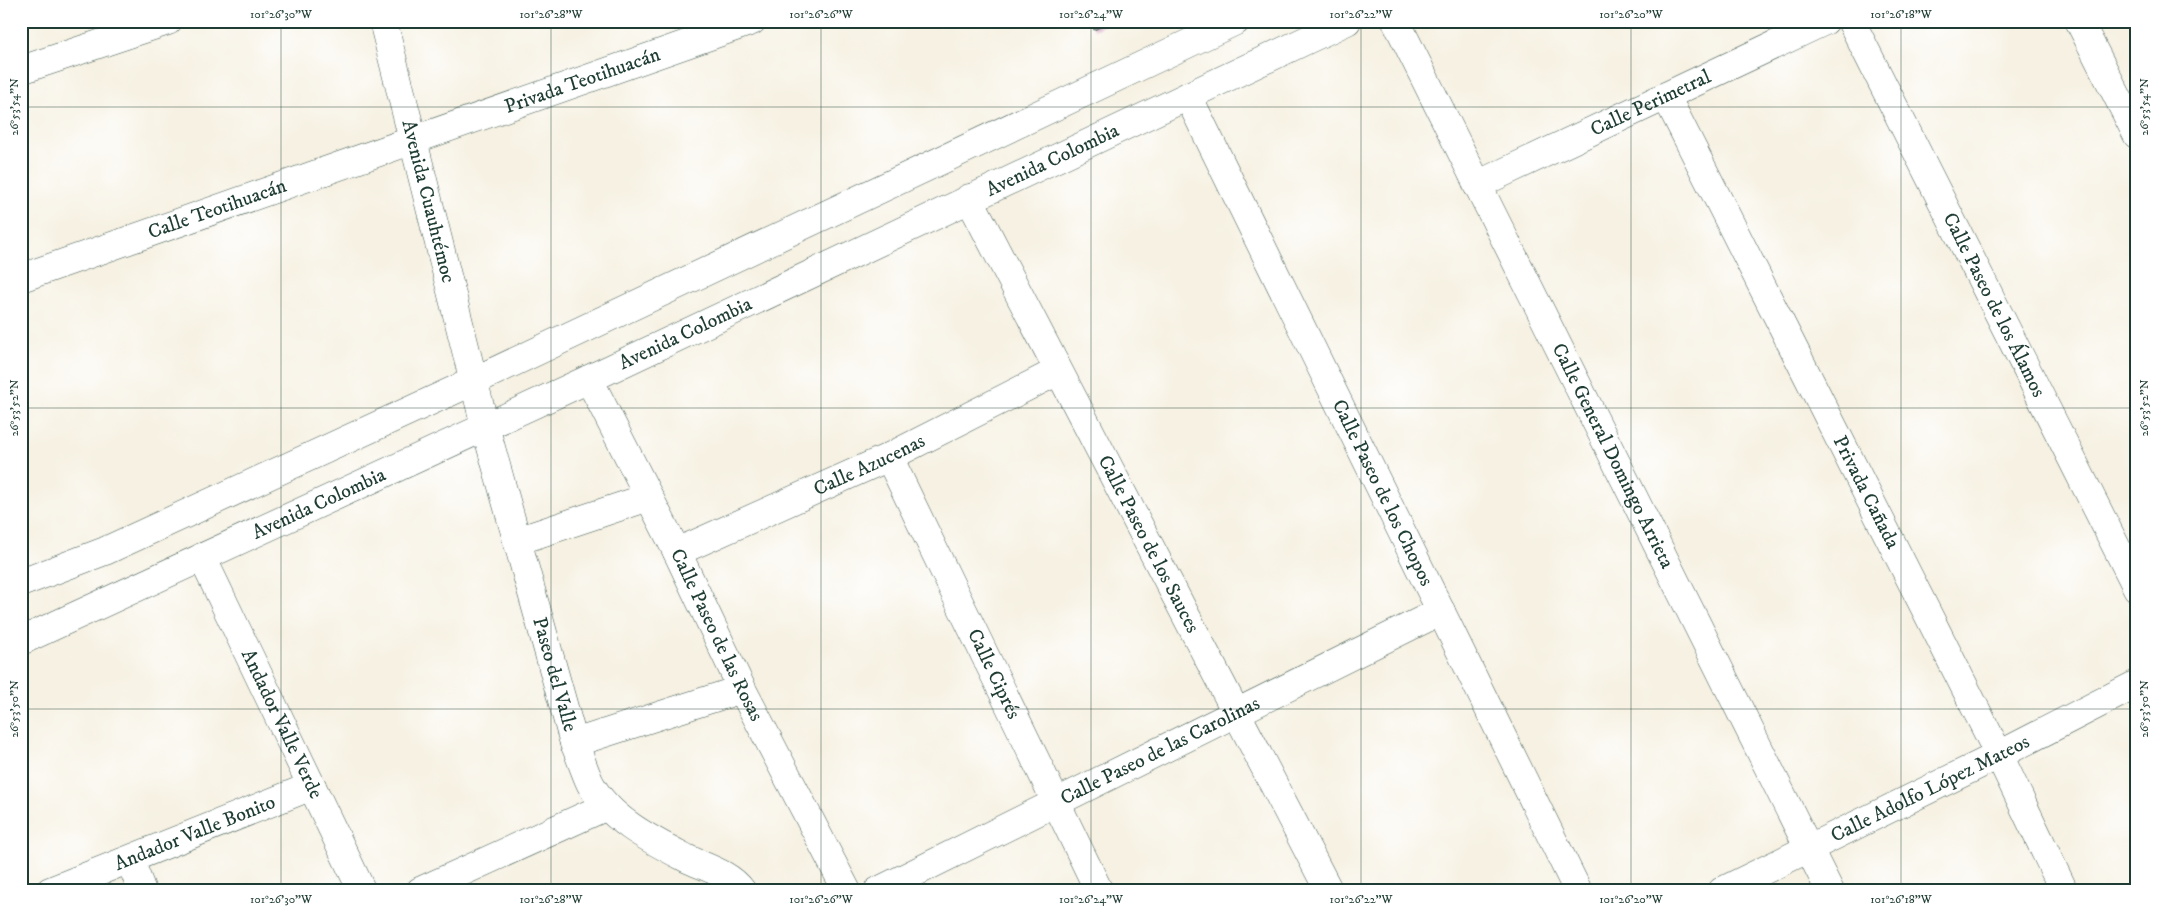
<svg xmlns="http://www.w3.org/2000/svg" width="2158" height="912" viewBox="0 0 2158 912" font-family="'IM FELL DW Pica',serif">
<rect width="100%" height="100%" fill="#fff"/>
<filter id="ink" filterUnits="userSpaceOnUse"><feTurbulence type="fractalNoise" baseFrequency=".02" numOctaves="2"/><feDisplacementMap in="SourceGraphic" scale="10" xChannelSelector="R" yChannelSelector="G"/><feConvolveMatrix kernelMatrix="1 2 1 2 8 2 1 2 1" color-interpolation-filters="sRGB"/></filter>
<filter id="wash" filterUnits="userSpaceOnUse"><feTurbulence type="fractalNoise" baseFrequency=".0096" numOctaves="4" result="noise"/><feDisplacementMap in="SourceGraphic" scale="20" xChannelSelector="R" yChannelSelector="G"/><feGaussianBlur stdDeviation="1.12" result="paint"/><feColorMatrix in="noise" values="0 0 0 0 0 0 0 0 0 0 0 0 0 0 0 0 0 1.4 0 .05"/><feComposite in="paint" operator="in"/></filter>
<g filter="url(#wash)">
<rect width="100%" height="100%" fill="#f6f1e2"/>
<g id="blocks">
<polygon fill="#d4a2c3" points="1090,21 1113,21 1094,30"/>
</g>
</g>
<g filter="url(#ink)">
<use href="#blocks" fill-opacity="0" stroke="#3f584e" stroke-width="1"/>
<g fill="none" stroke-linecap="round" stroke-linejoin="round">
<defs>
<g id="minor">
<path id="s1" d="M1396,21l434,870"/>
<path id="s2" d="M1851,21l286,567"/>
<polyline points="2079,21 2137,135"/>
<polyline points="21,70 168,21"/>
<path id="s3" d="M1188,96l390,795"/>
<path id="s4" d="M1666,96l333,659 65,136"/>
<path id="s5" d="M1477,185l348,-164"/>
<path id="s6" d="M969,198l360,693"/>
<path id="s7" d="M21,278l731,-257"/>
<path id="s8" d="M589,379l88,173 65,137 105,202"/>
<path id="s9" d="M485,426l89,317c6,13 10,27 16,40 19,36 61,57 96,75 18,9 43,15 56,33"/>
<path id="s10" d="M889,457l210,434"/>
<polyline points="517,541 649,497"/>
<path id="s11" d="M677,552l212,-95 169,-86"/>
<path id="s12" d="M202,557l160,334"/>
<polyline points="574,743 742,689"/>
<polyline points="130,860 142,891"/>
<path id="s13" d="M50,891l262,-105"/>
<polyline points="420,891 607,806"/>
<path id="s14" d="M878,891l563,-280"/>
<path id="s15" d="M1722,891l277,-136 138,-71"/>
</g>
<g id="tertiary">
<path id="s16" d="M383,21l102,405"/>
<polyline points="21,583 105,551 474,381 1236,21"/>
<path id="s17" d="M21,641l568,-262 758,-358"/>
</g>
</defs>
<use href="#minor" stroke="#3f584e" stroke-width="29"/>
<use href="#tertiary" stroke="#3f584e" stroke-width="29"/>
<use href="#minor" stroke="#fff" stroke-width="28"/>
<use href="#tertiary" stroke="#fff" stroke-width="28"/>
</g>
</g>
<path fill="none" stroke="#1f3d34" stroke-width="1" stroke-opacity="0.45" d="M281,21v870M551,21v870M821,21v870M1091,21v870M1361,21v870M1631,21v870M1901,21v870M21,107h2116M21,408h2116M21,709h2116"/>
<g text-anchor="middle" dominant-baseline="central" stroke-width="5" stroke-linejoin="round" paint-order="stroke">
<g font-size="20" fill="#1f3d34" stroke="#fff">
<text stroke="none"><textPath href="#s7" startOffset="595">Privada Teotihuacán</textPath></text>
<text stroke="none"><textPath href="#s5" startOffset="192">Calle Perimetral</textPath></text>
<text stroke="none"><textPath href="#s17" startOffset="1138">Avenida Colombia</textPath></text>
<text stroke="none"><textPath href="#s16" startOffset="186">Avenida Cuauhtémoc</textPath></text>
<text stroke="none"><textPath href="#s7" startOffset="208">Calle Teotihuacán</textPath></text>
<text stroke="none"><textPath href="#s2" startOffset="318">Calle Paseo de los Álamos</textPath></text>
<text stroke="none"><textPath href="#s17" startOffset="732">Avenida Colombia</textPath></text>
<text stroke="none"><textPath href="#s1" startOffset="486">Calle General Domingo Arrieta</textPath></text>
<text stroke="none"><textPath href="#s11" startOffset="211">Calle Azucenas</textPath></text>
<text stroke="none"><textPath href="#s3" startOffset="442">Calle Paseo de los Chopos</textPath></text>
<text stroke="none"><textPath href="#s4" startOffset="444">Privada Cañada</textPath></text>
<text stroke="none"><textPath href="#s17" startOffset="328">Avenida Colombia</textPath></text>
<text stroke="none"><textPath href="#s6" startOffset="390">Calle Paseo de los Sauces</textPath></text>
<text stroke="none"><textPath href="#s8" startOffset="286">Calle Paseo de las Rosas</textPath></text>
<text stroke="none"><textPath href="#s9" startOffset="258">Paseo del Valle</textPath></text>
<text stroke="none"><textPath href="#s10" startOffset="241">Calle Ciprés</textPath></text>
<text stroke="none"><textPath href="#s12" startOffset="185">Andador Valle Verde</textPath></text>
<text stroke="none"><textPath href="#s14" startOffset="315">Calle Paseo de las Carolinas</textPath></text>
<text stroke="none"><textPath href="#s15" startOffset="232">Calle Adolfo López Mateos</textPath></text>
<text stroke="none"><textPath href="#s13" startOffset="156">Andador Valle Bonito</textPath></text>
</g>
</g>
<rect width="2158" height="912" fill="none" stroke="#fff" stroke-width="55"/>
<rect x="28" y="28" width="2102" height="856" fill="none" stroke="#1f3d34" stroke-width="2"/>
<g font-size="12" text-anchor="middle" fill="#1f3d34">
<text x="281" y="18">101°26'30"W</text>
<text x="551" y="18">101°26'28"W</text>
<text x="821" y="18">101°26'26"W</text>
<text x="1091" y="18">101°26'24"W</text>
<text x="1361" y="18">101°26'22"W</text>
<text x="1631" y="18">101°26'20"W</text>
<text x="1901" y="18">101°26'18"W</text>
<text transform="translate(14 107) rotate(-90)" y="4">26°53'54"N</text>
<text transform="translate(2144 107) rotate(-90)" y="4">26°53'54"N</text>
<text transform="translate(14 408) rotate(-90)" y="4">26°53'52"N</text>
<text transform="translate(2144 408) rotate(-90)" y="4">26°53'52"N</text>
<text transform="translate(14 709) rotate(-90)" y="4">26°53'50"N</text>
<text transform="translate(2144 709) rotate(-90)" y="4">26°53'50"N</text>
<text x="281" y="903">101°26'30"W</text>
<text x="551" y="903">101°26'28"W</text>
<text x="821" y="903">101°26'26"W</text>
<text x="1091" y="903">101°26'24"W</text>
<text x="1361" y="903">101°26'22"W</text>
<text x="1631" y="903">101°26'20"W</text>
<text x="1901" y="903">101°26'18"W</text>
</g>
</svg>
